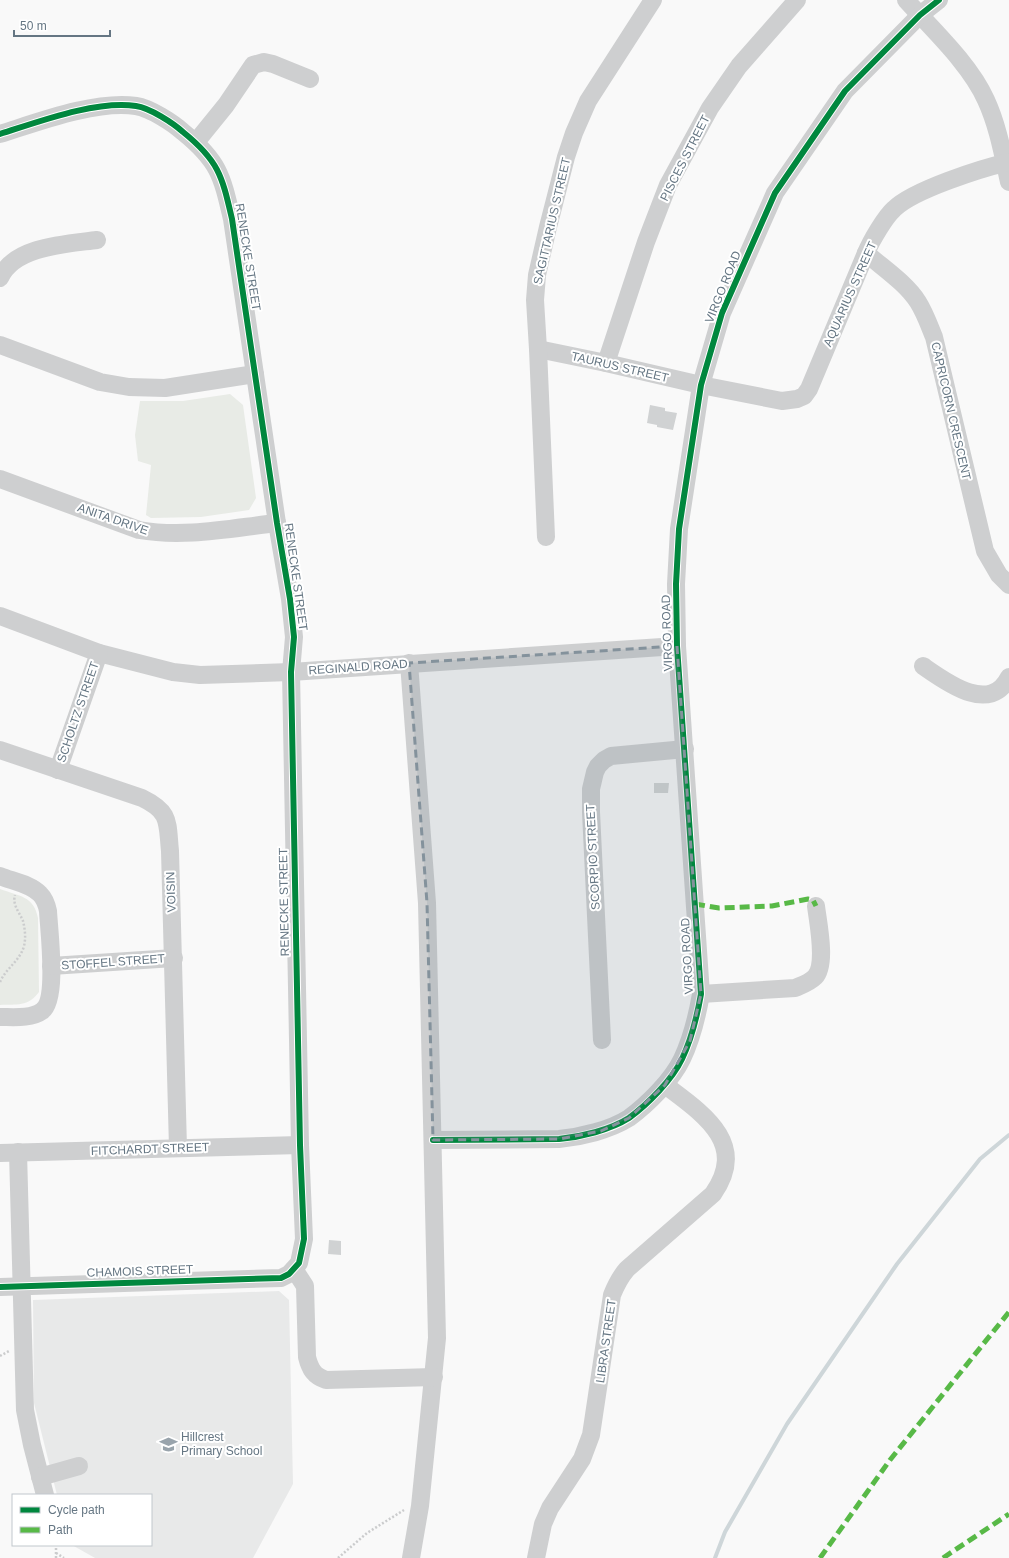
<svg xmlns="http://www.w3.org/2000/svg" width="1009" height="1558" viewBox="0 0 1009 1558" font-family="Helvetica,sans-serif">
<rect width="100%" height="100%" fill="#f9f9f9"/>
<polygon fill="#e8e9e9" points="279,1291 289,1300 293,1484 253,1558 95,1558 72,1545 151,1545 151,1495 57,1495 34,1403 33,1300"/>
<g fill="#e8ebe6">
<polygon points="230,394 243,405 256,498 249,510 201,517 151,518 146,515 151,465 138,461 135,435 140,401 183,401"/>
<path d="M0,889c19,7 34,7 38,29l1,74c-11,15 -22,12 -39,13z"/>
</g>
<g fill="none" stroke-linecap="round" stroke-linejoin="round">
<polyline stroke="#ced6d9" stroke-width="4" points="715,1558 725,1532 787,1424 897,1264 980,1159 1009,1135"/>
</g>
<g fill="#d0d2d3">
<polygon points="650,405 665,408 665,411 677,413 673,430 657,427 657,425 647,423"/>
<polygon points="654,783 669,783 668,793 654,793"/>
<polygon points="329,1240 341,1241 341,1255 328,1254"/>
</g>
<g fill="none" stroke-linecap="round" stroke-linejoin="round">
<g stroke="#cbcccd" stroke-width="2.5" stroke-dasharray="2 2" stroke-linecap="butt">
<path d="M0,982c6,-14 20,-21 24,-36 2,-8 1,-17 -1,-25 -3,-8 -11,-16 -8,-26"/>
<polyline points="0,1356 9,1351"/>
<polyline points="56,1553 64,1558"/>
<polyline points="56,1558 56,1545"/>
<polyline points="338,1558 367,1533 404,1510"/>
</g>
<g stroke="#cecfd0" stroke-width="18">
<path d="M906,0c26,29 64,64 80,100 12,26 17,55 23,82"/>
<path d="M0,134c38,-12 96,-34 136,-28 14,2 37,17 47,26 36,29 39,44 49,87l45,304 13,76 4,38 -3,35 9,473 4,94 -5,24 -10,11 -8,4 -281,9"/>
<polyline points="196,142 226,105 253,65 264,62 273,64 310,79"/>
<path d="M866,253c17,15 40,30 52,49 7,11 11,23 16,35l51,214 14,24 10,10"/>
<path d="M0,278c14,-32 67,-34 97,-38"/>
<polyline points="0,345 100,382 129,387 165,388 255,374"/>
<path d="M538,349l68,14 95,22 81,16 15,-2 7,-3 5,-7 57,-136c5,-12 19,-36 28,-44 19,-19 88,-41 115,-47"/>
<polyline points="606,363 646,242 668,185 710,108 739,66 797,0"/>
<path d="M0,479l139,51c46,8 92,-2 138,-7"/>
<polyline points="546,537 538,349 535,300 537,275 548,227 566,157 574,133 588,101 653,0"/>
<polyline points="0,616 99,653 173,672 200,675 291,672 677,646"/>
<polyline points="409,663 427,903 437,1338 420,1506 411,1558"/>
<path d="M923,666c23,16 67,49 86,11"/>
<path d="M0,750l142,48c29,14 25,24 28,53l8,297"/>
<polyline points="58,770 99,653"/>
<path d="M0,876c12,5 31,8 40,18 5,5 7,12 8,17 1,20 10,89 -6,100 -11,8 -29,6 -42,6"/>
<polyline points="51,966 174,958"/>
<path d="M701,994l94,-6c7,-3 14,-5 20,-11 12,-13 3,-54 1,-71"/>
<polyline points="602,1040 591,812 591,789 595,772 598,766 604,760 611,756 685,749"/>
<path d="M433,1140l126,-1c22,-2 51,-9 70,-21 19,-14 43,-38 53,-59 10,-21 15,-42 19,-65l-24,-348 -1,-62 3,-55 22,-144 21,-72 53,-120 70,-102 75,-76 19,-15"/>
<polyline points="18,1152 25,1410 32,1445 45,1495"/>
<polyline points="0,1153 300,1145"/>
<path d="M294,1269l11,17 2,71c3,12 7,19 19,23l108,-3"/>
<polyline points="40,1477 79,1466"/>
<path d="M536,1558l7,-34 7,-16 32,-49 9,-24 21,-140c4,-10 8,-18 15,-26l86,-75c36,-51 -11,-81 -48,-109"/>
</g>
<g stroke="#58b947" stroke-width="5" stroke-dasharray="10 5" stroke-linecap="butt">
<polyline points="695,904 719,908 772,906 808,899 813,900 816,906"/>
<polyline points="820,1558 890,1460 1009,1312"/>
<polyline points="943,1558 1009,1514"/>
</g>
<defs>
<g id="cycleway">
<path d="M0,134c38,-12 96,-34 136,-28 14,2 37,17 47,26 36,29 39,44 49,87l45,304 13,76 4,38 -3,35 9,473 4,94 -5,24 -10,11 -8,4 -281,9"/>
<path d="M433,1140l126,-1c22,-2 51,-9 70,-21 19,-14 43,-38 53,-59 10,-21 15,-42 19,-65l-24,-348 -1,-62 3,-55 22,-144 21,-72 53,-120 70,-102 75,-76 19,-15"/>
</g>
</defs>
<use href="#cycleway" stroke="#fff" stroke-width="8"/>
<use href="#cycleway" stroke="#00873e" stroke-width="6"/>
</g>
<path fill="#84929c" fill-opacity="0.2" stroke="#84929c" stroke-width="3" stroke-dasharray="8 5" stroke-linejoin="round" d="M677,646l24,348 -11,47 -25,44 -36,33 -28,13 -42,8 -126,1 -6,-237 -18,-240z"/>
<defs>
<symbol id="school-bare" viewBox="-9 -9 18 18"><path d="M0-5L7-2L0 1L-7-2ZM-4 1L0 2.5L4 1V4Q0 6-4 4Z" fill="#99a4ac" stroke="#fff" stroke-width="2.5" paint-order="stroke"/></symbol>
</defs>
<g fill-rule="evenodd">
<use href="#school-bare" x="156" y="1432" width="25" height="25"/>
</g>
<g text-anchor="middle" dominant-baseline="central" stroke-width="4" stroke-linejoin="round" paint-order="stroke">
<g font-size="12" fill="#657683" stroke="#fff">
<text transform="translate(685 158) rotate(-63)">PISCES STREET</text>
<text transform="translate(552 221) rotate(-77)">SAGITTARIUS STREET</text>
<text transform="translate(248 257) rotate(81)">RENECKE STREET</text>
<text transform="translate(723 287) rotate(-68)">VIRGO ROAD</text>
<text transform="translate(850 294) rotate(-66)">AQUARIUS STREET</text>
<text transform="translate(620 367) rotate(13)">TAURUS STREET</text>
<text transform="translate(951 411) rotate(77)">CAPRICORN CRESCENT</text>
<text transform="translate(113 519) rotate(19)">ANITA DRIVE</text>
<text transform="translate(296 577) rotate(82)">RENECKE STREET</text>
<text transform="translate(667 633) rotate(-92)">VIRGO ROAD</text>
<text transform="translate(358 667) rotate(-4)">REGINALD ROAD</text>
<text transform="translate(78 712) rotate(-71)">SCHOLTZ STREET</text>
<text transform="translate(593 857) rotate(-93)">SCORPIO STREET</text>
<text transform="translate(171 892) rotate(-92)">VOISIN</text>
<text transform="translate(284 902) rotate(-91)">RENECKE STREET</text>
<text transform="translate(687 956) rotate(-93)">VIRGO ROAD</text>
<text transform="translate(113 962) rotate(-4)">STOFFEL STREET</text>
<text transform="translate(150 1149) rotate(-2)">FITCHARDT STREET</text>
<text transform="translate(140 1271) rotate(-2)">CHAMOIS STREET</text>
<text transform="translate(606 1341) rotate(-82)">LIBRA STREET</text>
</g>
<g font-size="12" fill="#657683" stroke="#fff" text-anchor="start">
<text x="181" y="1437">Hillcrest<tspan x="181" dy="14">Primary School</tspan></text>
</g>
</g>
<rect x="12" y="1494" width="140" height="52" fill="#ffffff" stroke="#c1c8cd"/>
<rect x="20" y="1507" width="20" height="6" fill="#00873e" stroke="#c1c8cd"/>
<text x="48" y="1514" font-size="12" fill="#657683">Cycle path</text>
<rect x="20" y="1527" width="20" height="6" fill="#58b947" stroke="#c1c8cd"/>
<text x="48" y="1534" font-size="12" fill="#657683">Path</text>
<path d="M14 30v6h96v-6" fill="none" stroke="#657683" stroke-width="2"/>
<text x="20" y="30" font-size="12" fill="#657683" stroke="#ffffff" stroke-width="3" paint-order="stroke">50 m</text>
</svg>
